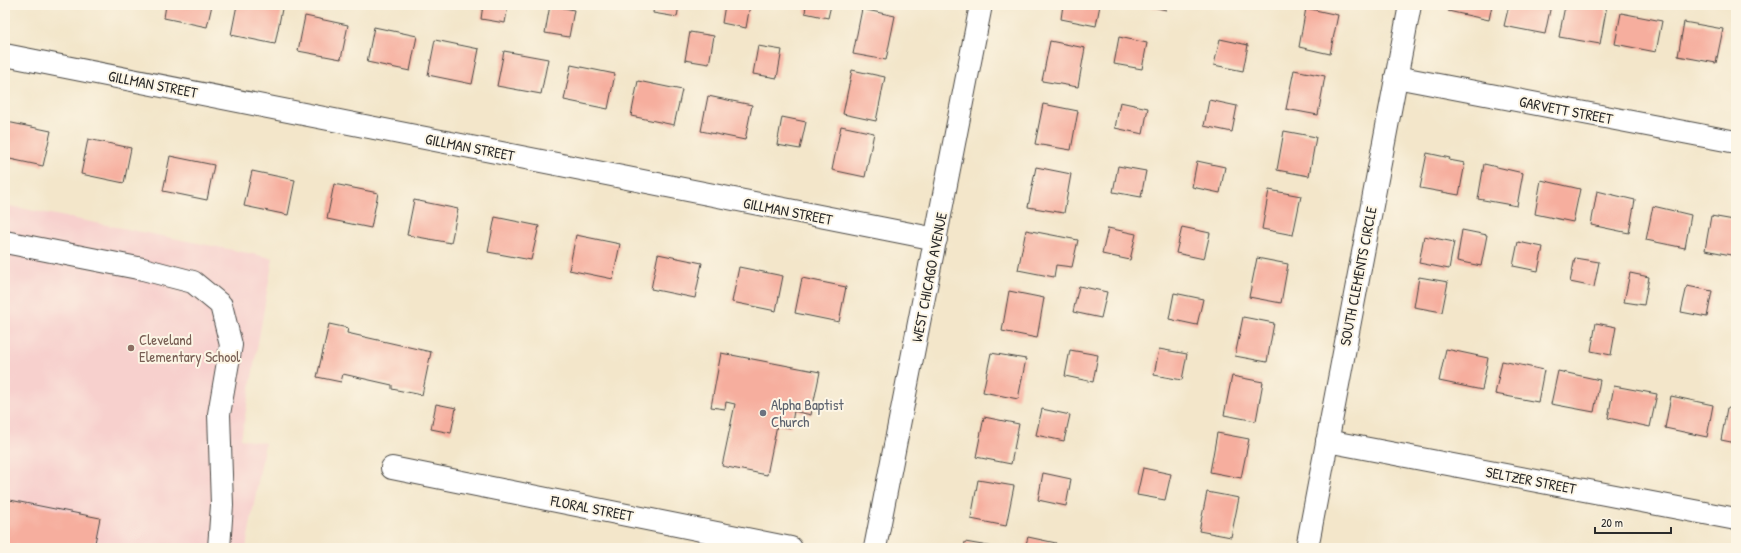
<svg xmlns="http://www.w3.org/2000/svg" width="1741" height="553" viewBox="0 0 1741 553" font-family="'Patrick Hand',sans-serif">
<rect width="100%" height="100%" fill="#fcf5e5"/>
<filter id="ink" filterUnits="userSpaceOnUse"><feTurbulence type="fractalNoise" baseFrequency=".025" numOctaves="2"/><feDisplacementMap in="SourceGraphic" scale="8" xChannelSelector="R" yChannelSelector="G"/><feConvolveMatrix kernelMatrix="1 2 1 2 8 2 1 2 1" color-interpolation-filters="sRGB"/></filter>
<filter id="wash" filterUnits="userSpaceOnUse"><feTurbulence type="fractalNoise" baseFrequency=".012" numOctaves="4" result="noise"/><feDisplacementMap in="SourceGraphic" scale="16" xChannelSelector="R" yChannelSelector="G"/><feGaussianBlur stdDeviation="0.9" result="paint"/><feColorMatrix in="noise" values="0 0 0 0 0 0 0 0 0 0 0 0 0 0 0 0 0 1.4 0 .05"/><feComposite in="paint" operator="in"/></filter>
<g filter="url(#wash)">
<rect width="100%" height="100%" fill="#f3e6ca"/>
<polygon fill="#f7d0cd" points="5,205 273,258 241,439 265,443 246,548 5,548"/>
<g id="blocks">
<g fill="#f6ae9e">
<polygon points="166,5 212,5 207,27 164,18"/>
<polygon points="237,5 263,5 282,9 275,44 231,35"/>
<polygon points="483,5 508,5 505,23 481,19"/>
<polygon points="550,5 574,10 569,37 545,33"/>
<polygon points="654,5 679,5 677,17 653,13"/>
<polygon points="725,5 750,5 746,28 722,23"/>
<polygon points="806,5 831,5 828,18 805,13"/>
<polygon points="1063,5 1100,5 1096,26 1061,19"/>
<polygon points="1144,5 1167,5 1166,10"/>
<polygon points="1449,5 1492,5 1489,20 1448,11"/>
<polygon points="1509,5 1551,5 1545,34 1504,26"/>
<polygon points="1580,5 1607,5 1600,44 1559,37 1565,6 1580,8"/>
<polygon points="1306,8 1338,15 1330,54 1299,47"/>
<polygon points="862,9 895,16 886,60 853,54"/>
<polygon points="1621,13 1662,21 1656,52 1615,44"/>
<polygon points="305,16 348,25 341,59 298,51"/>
<polygon points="1684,22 1723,29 1716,63 1678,56"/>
<polygon points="374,27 417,36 410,71 367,62"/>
<polygon points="690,32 714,36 709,64 685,60"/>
<polygon points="1119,37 1147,43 1142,69 1114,64"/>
<polygon points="1220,39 1248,45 1243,71 1214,65"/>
<polygon points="435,40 479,49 472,84 428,75"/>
<polygon points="1050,41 1085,48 1078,87 1042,81"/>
<polygon points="758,46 782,50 777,78 753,74"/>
<polygon points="504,51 548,59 541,94 497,86"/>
<polygon points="571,65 615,74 608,109 564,100"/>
<polygon points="852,70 885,77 876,121 843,114"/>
<polygon points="1294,70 1325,76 1318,115 1286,109"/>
<polygon points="638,81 682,90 674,125 631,116"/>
<polygon points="708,96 752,105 745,140 701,131"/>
<polygon points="1209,100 1237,106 1232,132 1204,126"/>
<polygon points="1120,102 1148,108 1143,134 1115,128"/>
<polygon points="1043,104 1078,111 1071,150 1035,144"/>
<polygon points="782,117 806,122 800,149 777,145"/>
<polygon points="7,122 51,131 43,166 5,158"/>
<polygon points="841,126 874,133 865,177 832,170"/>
<polygon points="1284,131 1316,137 1309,176 1277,170"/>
<polygon points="88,139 131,148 124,183 81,174"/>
<polygon points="1427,153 1450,158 1449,160 1465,163 1459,195 1420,188"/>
<polygon points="170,156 214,165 207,200 163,191"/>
<polygon points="1197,161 1225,167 1220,193 1192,187"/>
<polygon points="1484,164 1523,173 1517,206 1478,199"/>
<polygon points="1118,166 1146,171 1141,197 1113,192"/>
<polygon points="1036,167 1071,174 1064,213 1028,207"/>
<polygon points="252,171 295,180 288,215 244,206"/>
<polygon points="1541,180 1580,189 1573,222 1535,214"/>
<polygon points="334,184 378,193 371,228 327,219"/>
<polygon points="1269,190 1301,196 1293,235 1262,229"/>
<polygon points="1597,191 1635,200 1629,233 1591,225"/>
<polygon points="414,200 458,209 451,243 407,235"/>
<polygon points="1653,206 1691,215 1685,248 1646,240"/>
<polygon points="1711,216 1734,220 1734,222 1736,223 1736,256 1705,250"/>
<polygon points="495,217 539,226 531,260 488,252"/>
<polygon points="1182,227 1210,233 1204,259 1176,253"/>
<polygon points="1108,228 1136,234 1130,260 1102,254"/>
<polygon points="1026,230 1078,240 1072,267 1056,265 1054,277 1018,270"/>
<polygon points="1462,230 1487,235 1481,266 1457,261"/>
<polygon points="576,235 620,244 613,279 569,270"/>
<polygon points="1424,236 1454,242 1449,269 1419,263"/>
<polygon points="1518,242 1543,247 1538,271 1513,266"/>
<polygon points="658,254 702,263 695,298 651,289"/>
<polygon points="1257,258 1288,264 1281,303 1249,297"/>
<polygon points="1575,258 1599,262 1594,287 1570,282"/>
<polygon points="739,267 783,276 776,311 732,302"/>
<polygon points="1630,273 1649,277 1644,305 1624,302"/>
<polygon points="1419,277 1448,282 1442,312 1414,307"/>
<polygon points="802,278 846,287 839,322 795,313"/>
<polygon points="1079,286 1107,292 1101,318 1073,312"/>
<polygon points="1687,286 1712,291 1707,317 1681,312"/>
<polygon points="1009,291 1044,298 1037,338 1002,331"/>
<polygon points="1174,293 1203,299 1197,325 1169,319"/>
<polygon points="1243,317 1274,323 1267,362 1235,356"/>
<polygon points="1596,323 1616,327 1611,355 1591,351"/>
<polygon points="329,324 348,328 347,333 431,352 422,395 392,389 392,385 343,374 341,382 317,377"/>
<polygon points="1159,349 1187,354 1182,380 1154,375"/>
<polygon points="1446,349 1488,358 1482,390 1439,381"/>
<polygon points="1070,350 1098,355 1093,382 1065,376"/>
<polygon points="721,353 820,372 811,415 794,411 791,428 777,425 767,475 722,466 735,404 726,402 725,409 711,407"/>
<polygon points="991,353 1026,359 1018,399 983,392"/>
<polygon points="1502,361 1544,370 1538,402 1495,394"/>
<polygon points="1558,371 1600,380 1594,412 1551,404"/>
<polygon points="1232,376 1263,382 1256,421 1224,415"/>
<polygon points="1614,386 1657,394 1650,427 1608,418"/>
<polygon points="1671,396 1713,405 1707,437 1665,428"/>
<polygon points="436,404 456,408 451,433 431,429"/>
<polygon points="1727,408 1736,409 1736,443 1721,440"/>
<polygon points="1042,409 1070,415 1064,441 1036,435"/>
<polygon points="984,417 1019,424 1011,464 976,457"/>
<polygon points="1217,433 1249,439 1241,478 1210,472"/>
<polygon points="1143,468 1171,474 1165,500 1137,495"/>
<polygon points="1043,473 1071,479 1066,506 1038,500"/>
<polygon points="978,480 1014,486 1006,526 971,519"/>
<polygon points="1207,492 1239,498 1231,537 1199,531"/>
<polygon points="5,499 100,518 94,548 5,548"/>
<polygon points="1028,537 1056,543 1055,548 1025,548"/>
<polygon points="965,542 994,547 994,548 964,548"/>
<polygon points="106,545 118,547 118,548 106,548"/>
</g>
</g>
</g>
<g filter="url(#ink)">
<use href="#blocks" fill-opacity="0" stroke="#494743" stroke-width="1"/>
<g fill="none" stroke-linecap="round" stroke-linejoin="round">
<defs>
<g id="minor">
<polyline points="5,55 936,239"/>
<polyline points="1396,77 1736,142"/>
<polyline points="5,242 143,269 193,282 221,305 231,345 219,414 222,505 219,548"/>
<polyline points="1327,441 1736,519"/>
<polyline points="392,468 791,548"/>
<polyline points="875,548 981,5"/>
<polyline points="1307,548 1410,5"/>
</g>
</defs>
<use href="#minor" stroke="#494743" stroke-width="24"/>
<use href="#minor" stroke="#fff" stroke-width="22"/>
</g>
</g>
<circle fill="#8d6e63" stroke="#fcf5e5" stroke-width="1.5" cx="131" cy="348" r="4"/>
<circle fill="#6b7280" stroke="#fcf5e5" stroke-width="1.5" cx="763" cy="413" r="4"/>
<g text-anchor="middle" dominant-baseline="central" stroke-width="4" stroke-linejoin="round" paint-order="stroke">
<g font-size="15" fill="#2b2b2b" stroke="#fcf5e5">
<text transform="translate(153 84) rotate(11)">GILLMAN STREET</text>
<text transform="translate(1566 110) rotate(11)">GARVETT STREET</text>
<text transform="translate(470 147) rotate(11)">GILLMAN STREET</text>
<text transform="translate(788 211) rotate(11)">GILLMAN STREET</text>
<text transform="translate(1358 276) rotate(-79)">SOUTH CLEMENTS CIRCLE</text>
<text transform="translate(929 277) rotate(-79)">WEST CHICAGO AVENUE</text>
<text transform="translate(1531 480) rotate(11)">SELTZER STREET</text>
<text transform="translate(592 508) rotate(11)">FLORAL STREET</text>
</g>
<g font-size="15" fill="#785e54" stroke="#fcf5e5" text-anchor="start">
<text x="139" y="339">Cleveland<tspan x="139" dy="17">Elementary School</tspan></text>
</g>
<g font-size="15" fill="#5b616d" stroke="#fcf5e5" text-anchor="start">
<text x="771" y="404">Alpha Baptist<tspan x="771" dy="17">Church</tspan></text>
</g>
</g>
<rect width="1741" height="553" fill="none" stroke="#fcf5e5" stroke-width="20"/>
<path d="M1595 527v6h76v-6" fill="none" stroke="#2b2b2b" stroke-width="2"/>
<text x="1601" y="527" font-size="12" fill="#2b2b2b" stroke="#fcf5e5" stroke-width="3" paint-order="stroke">20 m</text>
</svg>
